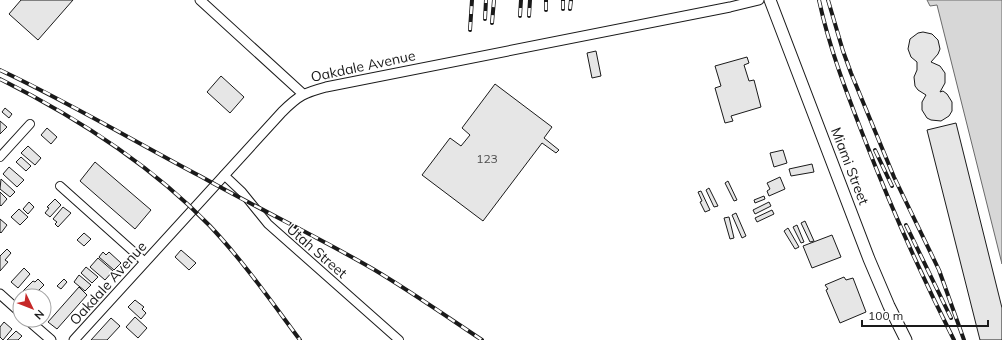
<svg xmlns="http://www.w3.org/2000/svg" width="1002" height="340" viewBox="0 0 1002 340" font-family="Mulish,sans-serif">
<rect width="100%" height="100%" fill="#fff"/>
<polygon fill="#d7d7d7" stroke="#6a6a6a" points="927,0 1002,0 1002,264 937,5 930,6"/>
<g fill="#e6e6e6" stroke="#1a1a1a">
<polygon points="21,0 73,0 38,40 9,14"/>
<polygon points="923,32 932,34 938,40 940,49 938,54 931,62 940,66 945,73 945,83 940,92 943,91 947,94 952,102 952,111 949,116 941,121 931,120 927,118 922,110 922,102 926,95 918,90 915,86 914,77 917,70 917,62 911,57 908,49 910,39 918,33"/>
<polygon points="596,51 601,76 592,78 587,53"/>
<polygon points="747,57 749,63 744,65 749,81 754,80 761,107 731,116 733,121 725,123 715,88 721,86 715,66"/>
<polygon points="221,76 244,97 230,113 207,92"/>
<polygon points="495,84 552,127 544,138 559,150 556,153 542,143 483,221 422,175 450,138 461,146 470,135 462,128"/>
<polygon points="5,108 12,114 9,118 2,112"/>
<polygon points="0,121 7,127 0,134"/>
<polygon points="956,123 1002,308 1002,340 980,340 927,130"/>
<polygon points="47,128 57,137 51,144 41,135"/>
<polygon points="28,146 41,158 35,165 21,153"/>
<polygon points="783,150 787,163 774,167 770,153"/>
<polygon points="21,157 31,166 26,171 16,162"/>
<polygon points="95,162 151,210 135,229 80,181"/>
<polygon points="812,164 814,172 791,176 789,169"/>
<polygon points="9,167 24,180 17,187 3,174"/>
<polygon points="780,177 785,189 769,196 767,191 770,189 767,183"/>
<polygon points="1,179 15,192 10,197 0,189"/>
<polygon points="728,181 737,200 734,201 725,183"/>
<polygon points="709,188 718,206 714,207 706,190"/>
<polygon points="701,191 710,210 705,212 700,202 702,201 698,192"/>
<polygon points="0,192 7,199 1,206 0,205"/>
<polygon points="764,196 765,199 755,203 754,200"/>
<polygon points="55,199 61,205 50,217 45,213 49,208 47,207"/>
<polygon points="29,202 34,207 28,214 23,209"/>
<polygon points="769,202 771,206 755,214 753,210"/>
<polygon points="63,207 71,213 58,227 55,224 57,222 53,219"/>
<polygon points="19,209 28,217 20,225 11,217"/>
<polygon points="772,210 774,214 757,222 755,218"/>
<polygon points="736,213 746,236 742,238 732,215"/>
<polygon points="729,217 734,238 730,239 724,218"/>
<polygon points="0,219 7,225 1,233 0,232"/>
<polygon points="805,221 814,241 810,242 801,223"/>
<polygon points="797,225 804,242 801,243 793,227"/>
<polygon points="788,228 799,247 795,249 784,231"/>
<polygon points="84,233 91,239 84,246 77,240"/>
<polygon points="832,235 841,257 812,268 803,246"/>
<polygon points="7,249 11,253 5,260 8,262 0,271 0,256"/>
<polygon points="181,250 196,263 189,270 175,257"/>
<polygon points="103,252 106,255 109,252 121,263 114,270 99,257"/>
<polygon points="98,258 113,271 105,280 90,267"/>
<polygon points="86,267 98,277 92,283 81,273"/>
<polygon points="24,268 30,274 18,288 11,282"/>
<polygon points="79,275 91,285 85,291 74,282"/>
<polygon points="844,277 846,280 853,278 866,312 840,323 826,290 828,289 825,285"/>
<polygon points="38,279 44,285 33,296 28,296 23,291 33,281 35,282"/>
<polygon points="64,279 67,282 61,289 57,286"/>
<polygon points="79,287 87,295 57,329 48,322"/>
<polygon points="135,300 144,307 142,309 146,313 141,319 128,307"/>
<polygon points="135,317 147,328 138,338 126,327"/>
<polygon points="111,318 120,326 107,340 91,340"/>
<polygon points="4,322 12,329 3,340 0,337 0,327"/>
<polygon points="16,331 22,336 18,340 7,340"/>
</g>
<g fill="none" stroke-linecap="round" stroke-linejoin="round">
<defs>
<g id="minor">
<polyline points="0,157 30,124"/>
<polyline points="224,175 242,192 268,224 399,340"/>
<polyline points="60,186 145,262"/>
</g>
<g id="tertiary">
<polyline points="200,0 303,94"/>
<polyline points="0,294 20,312"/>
<polyline points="28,320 51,340"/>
<path d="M74,340l208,-228c17,-17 22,-19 44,-25l404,-80 29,-7"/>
</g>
<polyline id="secondary" points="770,0 869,259 889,306 906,340"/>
</defs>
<use href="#minor" stroke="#1a1a1a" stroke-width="10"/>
<use href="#tertiary" stroke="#1a1a1a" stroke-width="11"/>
<use href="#secondary" stroke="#1a1a1a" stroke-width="13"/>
<use href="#minor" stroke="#fff" stroke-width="8"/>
<use href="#tertiary" stroke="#fff" stroke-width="9"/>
<use href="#secondary" stroke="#fff" stroke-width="11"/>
<defs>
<g id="rail">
<path d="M819,0c10,47 27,91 44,135 27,70 57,138 91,205"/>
<polyline points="828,0 843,51 851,73 894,177 939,270 964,340"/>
<polyline points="563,9 563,0"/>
<polyline points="570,9 571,0"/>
<polyline points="546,10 546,0"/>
<polyline points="520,16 521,0"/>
<polyline points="529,16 530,0"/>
<polyline points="485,19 486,0"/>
<polyline points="492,23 494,0"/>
<polyline points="470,30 472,0"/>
<path d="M0,70c68,32 134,71 200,106 57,32 116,60 173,93 37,22 73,47 109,71"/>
<path d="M0,79c76,38 150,85 210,147 33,35 61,75 90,114"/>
<polyline points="875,150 892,186"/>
<polyline points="906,225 951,318"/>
</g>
</defs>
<use href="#rail" stroke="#1a1a1a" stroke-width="4"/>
<use href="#rail" stroke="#fff" stroke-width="2.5" stroke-dasharray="8" stroke-linecap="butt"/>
</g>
<g text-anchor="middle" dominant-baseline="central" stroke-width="3" stroke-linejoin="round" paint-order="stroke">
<g font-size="12" fill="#4d4d4d">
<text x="487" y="158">123</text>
</g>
<g font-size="14" fill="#1a1a1a" stroke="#fff">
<text transform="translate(363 66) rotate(-12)">Oakdale Avenue</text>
<text transform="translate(850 166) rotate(69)">Miami Street</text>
<text transform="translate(317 251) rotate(41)">Utah Street</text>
<text transform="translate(108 283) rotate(-48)">Oakdale Avenue</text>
</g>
</g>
<g transform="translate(32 308) rotate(133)"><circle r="19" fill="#ffffff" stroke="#a3a3a3"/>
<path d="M0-3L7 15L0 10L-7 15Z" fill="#c62828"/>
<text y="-6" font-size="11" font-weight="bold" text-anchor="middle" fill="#1a1a1a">N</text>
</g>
<path d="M862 320v6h126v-6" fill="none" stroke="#1a1a1a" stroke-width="2"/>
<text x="868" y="320" font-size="12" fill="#1a1a1a" stroke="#ffffff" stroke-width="3" paint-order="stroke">100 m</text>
</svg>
